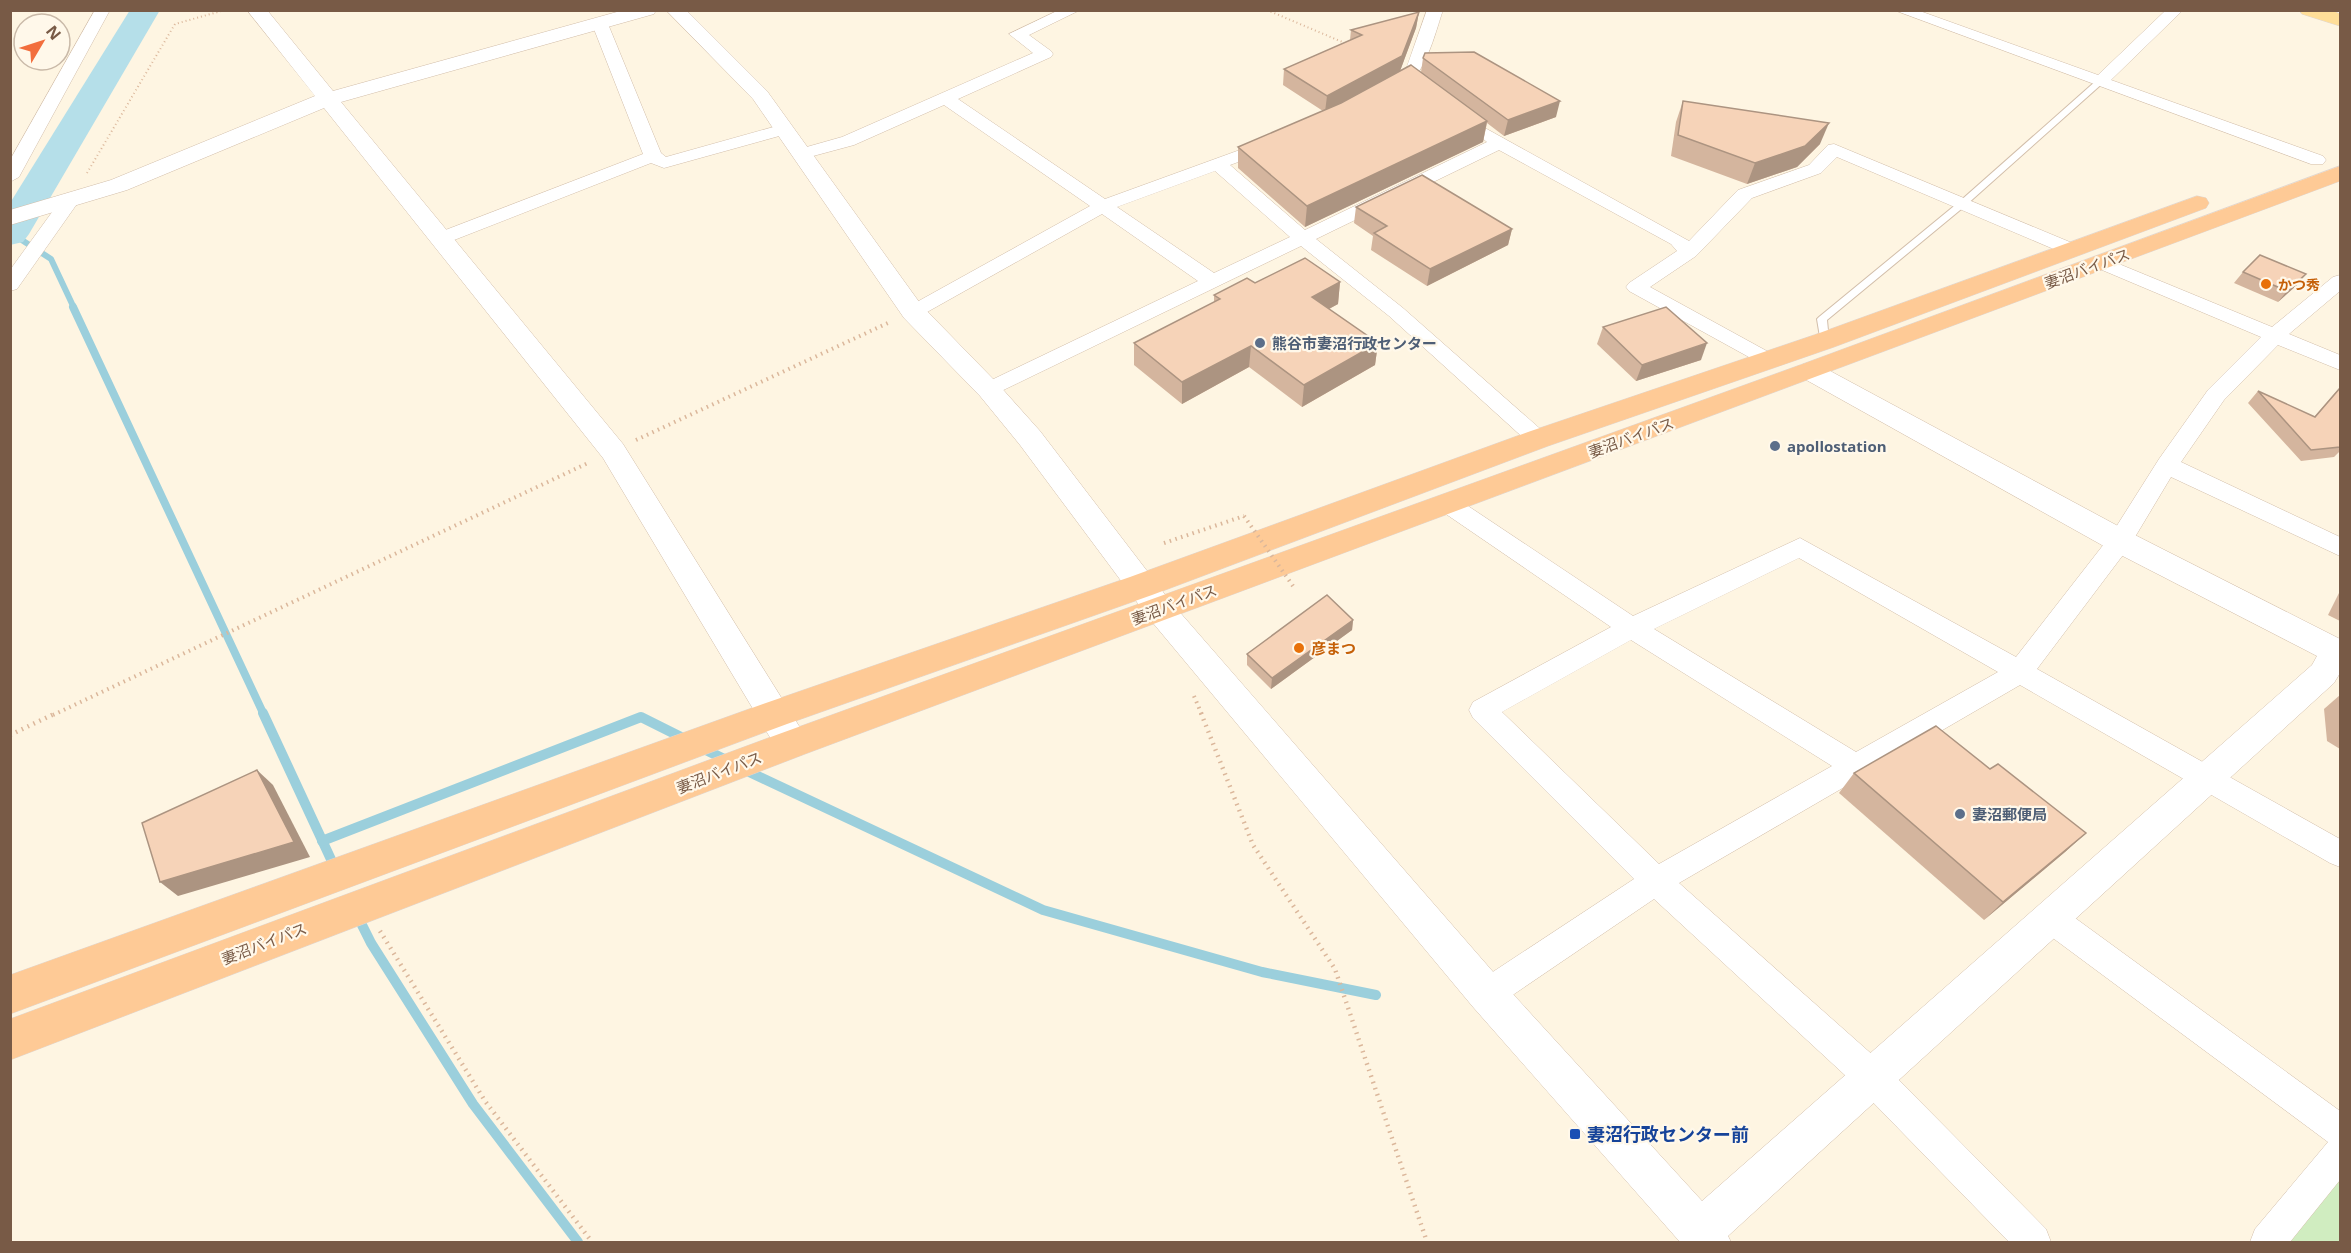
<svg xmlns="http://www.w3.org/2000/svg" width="2351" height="1253" viewBox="0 0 2351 1253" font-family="'Open Sans','Noto Sans JP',sans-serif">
<rect width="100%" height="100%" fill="#fef5e2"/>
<polygon fill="#d0edc0" points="2340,1179 2340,1242 2290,1242"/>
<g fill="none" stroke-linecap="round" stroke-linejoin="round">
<polyline stroke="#9bcfdc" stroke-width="6" points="11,233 51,259 74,308"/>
<polyline stroke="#9bcfdc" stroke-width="8" points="73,307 264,715"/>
<g stroke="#9bcfdc" stroke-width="10">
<polyline points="263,713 335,868"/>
<polyline points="702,748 728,761"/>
<polyline points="745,770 1043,910 1262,972 1376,995"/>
<polyline points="322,841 641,717 685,739"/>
<polyline points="357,915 371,943 473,1104 578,1242"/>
</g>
<polygon fill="#b5dfe9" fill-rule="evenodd" points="130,10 160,10 29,234 23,242 10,245 10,203"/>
<defs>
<polygon id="service" points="2097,80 2104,82 1965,206 1827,320 1829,341 1824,344 1821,343 1817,319 1819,317 1959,202"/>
<g id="minor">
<polygon points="95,10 110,10 19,177 10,182 10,160"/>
<path d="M1059,10h21l-51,25 22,16 2,3 -2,3 -93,42 147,100 165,-60 6,1 3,4 -3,4 -46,17 75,65 182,-88 -11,-9 9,-5 204,113 49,-51 71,-25 19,-20 6,-1 243,101 3,4 -3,4h-14l-226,-96 -16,16 -69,25 -56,58 -46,31 124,68 4,5 -4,5 -7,2 -138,-76 -3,-4 3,-4 48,-32 -6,-7 -172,-94 -183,89 87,69 143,126 3,5 -3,5 -8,3 -8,-3 -141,-128 -88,-70 -312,151 -8,-2 -3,-5 3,-5 217,-104 -96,-67 -182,102h-14l-3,-4 3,-4 184,-102 -146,-101 -90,40 -52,14 -9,-5 3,-4 46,-13 191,-84 -24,-19zM1215,171l75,66 -76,36 -97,-66z"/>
<path d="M1427,10h16c-9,26 -23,91 -62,82l-2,-4 2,-4 25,-15z"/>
<polygon points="1894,10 1917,10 2098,75 2166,10 2183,10 2111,80 2323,156 2326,160 2323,164 2311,164"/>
<polygon points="600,19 608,24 661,153 666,157 784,124 793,129 790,133 664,168 651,163 449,242 435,242 432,238 435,234 643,154 592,24"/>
<polygon points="70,195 79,201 17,289 10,291 10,270 63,197"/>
<path d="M2102,257l170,70 61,-50 7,-2v16l-51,43 51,21v15l-62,-25 -54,55 -43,62 159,75v19l-169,-79 -42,70 -92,122 303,170v28l-10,-4 -310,-178 -341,198 205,182 162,164 5,13h-42l-149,-153 -206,-190 -156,106 -11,4 -11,-4 -5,-11 5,-11 158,-104 -161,-161 -4,-8 4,-8 138,-75 -171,-117 -4,-6 4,-6 8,-2 8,2 177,118 167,-78 216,119 95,-122 48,-76 49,-69 53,-53 -166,-70 -3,-4 3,-4zM1799,558l199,114 -142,80 -202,-123zM1631,640l201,126 -173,98 -157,-152z"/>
<polygon points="2049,903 2060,907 2340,1111 2340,1180 2290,1242 2250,1242 2255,1229 2328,1142 2038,927 2034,917 2038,907"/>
</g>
<g id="tertiary">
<polygon points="247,10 267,10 333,91 624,10 656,10 654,14 341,102 623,444 804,734 809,744 804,754 792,758 780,754 603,458 324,108 127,190 10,225 10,210 111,180 315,96"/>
<polygon points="666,10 686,10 767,91 922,306 998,384 1040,431 1170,601 1501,981 1702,1201 2312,665 2317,656 2109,549 1801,377 1797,371 1801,365 1810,362 1819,365 2131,533 2340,639 2340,673 2334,683 1728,1236 1731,1242 1680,1242 1473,1007 1148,617 1020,445 980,396 904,318 753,99"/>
</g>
<polygon id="primary" points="2299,10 2331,10 2340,14 2340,26 2302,14"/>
<g id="trunk">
<polygon points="2340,166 2340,181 805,754 10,1060 10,1019 779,734 1800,365"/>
<polygon points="2197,196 2206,198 2209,203 2206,208 1834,347 1548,446 1152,595 787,724 10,1014 10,975 763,704 1130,577 1528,432 1814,335"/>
</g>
</defs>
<use href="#service" stroke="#d2beaa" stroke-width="2"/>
<use href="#minor" stroke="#d2beaa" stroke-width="1"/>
<use href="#tertiary" stroke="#d2beaa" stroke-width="1"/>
<use href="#primary" stroke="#dfd7d3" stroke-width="1"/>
<use href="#trunk" stroke="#dfd7d3" stroke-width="1"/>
<g stroke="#dbb79b" stroke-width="2" stroke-dasharray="1 3" stroke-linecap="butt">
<polyline points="1267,10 1347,44"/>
<polyline points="87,173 175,24 225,10"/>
</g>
<g stroke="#dbb79b" stroke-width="4" stroke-dasharray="1.5 4.5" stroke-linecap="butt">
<polyline points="636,440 890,322"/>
<polyline points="1164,543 1244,516"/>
<polyline points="1194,696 1202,715"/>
<polyline points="53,715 588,463"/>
</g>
<g stroke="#dbb79b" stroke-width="4.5" stroke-dasharray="1.5 5" stroke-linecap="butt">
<polyline points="1201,713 1253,845 1335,969 1427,1242"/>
<polyline points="10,735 56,713"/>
<polyline points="380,931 485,1101 592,1242"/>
</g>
<use href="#service" fill="#fff" fill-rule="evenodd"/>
<use href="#minor" fill="#fff" fill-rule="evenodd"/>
<use href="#tertiary" fill="#fff" fill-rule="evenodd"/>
<use href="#primary" fill="#ffde98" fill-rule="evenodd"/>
<use href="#trunk" fill="#feca96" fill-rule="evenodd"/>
<polyline stroke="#dbb79b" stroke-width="4" stroke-dasharray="1.5 4.5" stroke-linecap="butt" points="1244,516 1293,586"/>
</g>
<g fill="#d4b59e">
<polygon points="1419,12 1416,28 1400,71 1421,72 1423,58 1556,117 1504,136 1487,123 1483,142 1305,227 1238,168 1238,147 1323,111 1283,85 1284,69 1350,40 1351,30"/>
<polygon points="1683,101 1820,144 1797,167 1747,184 1671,156 1676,122"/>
<polygon points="1356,207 1512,229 1508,245 1427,286 1371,250 1373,236 1354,223"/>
<polygon points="2243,272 2297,285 2278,302 2234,283"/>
<polygon points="1340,282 1338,304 1329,309 1378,343 1375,365 1302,407 1249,367 1182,404 1134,365 1134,343 1214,302 1214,295 1255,283"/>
<polygon points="1603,327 1701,360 1636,381 1597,344"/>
<polygon points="2340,387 2340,451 2334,457 2301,461 2248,403 2258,391 2314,417"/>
<polygon points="2340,591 2340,621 2328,615"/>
<polygon points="1353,620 1352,630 1271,689 1247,665 1247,654"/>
<polygon points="2340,695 2340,749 2327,741 2324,709"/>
<polygon points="1990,769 2086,833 2065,852 1984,920 1839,793 1854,773"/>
</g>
<g fill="#ac9481">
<polygon points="1419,12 1416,28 1400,71 1325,112 1327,96"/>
<polygon points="1560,101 1556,117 1504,136 1508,120"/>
<polygon points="1487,121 1483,142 1305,227 1307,206"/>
<polygon points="1829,123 1820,144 1797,167 1747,184 1755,163"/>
<polygon points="1512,229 1508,245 1427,286 1430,269"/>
<polygon points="2306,274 2297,285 2278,302 2287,291"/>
<polygon points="1340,282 1338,304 1310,319 1312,297"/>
<polygon points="1378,343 1375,365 1302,407 1304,385"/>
<polygon points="1707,343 1701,360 1636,381 1642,365"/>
<polygon points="1251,346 1249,367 1182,404 1182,382"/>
<polygon points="1353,620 1352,630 1271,689 1272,678"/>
<polygon points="257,770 273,785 310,857 178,896 160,882"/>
<polygon points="2086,833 2065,852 1984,920 2003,902"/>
</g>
<g fill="#f6d3b8" stroke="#ac9481" stroke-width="1.5">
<polygon points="1419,12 1402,56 1327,96 1284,69 1362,35 1351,30"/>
<polygon points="1474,52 1560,101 1508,120 1423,58 1425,53"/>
<polygon points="1411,65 1487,121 1307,206 1238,147 1341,103"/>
<polygon points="1683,101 1829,123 1805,146 1755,163 1678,135"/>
<polygon points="1422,175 1512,229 1430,269 1374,233 1387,226 1356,207"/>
<polygon points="2260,255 2306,274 2287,291 2243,272"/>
<polygon points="1305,258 1340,282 1312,297 1378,343 1304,385 1251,346 1182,382 1134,343 1220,299 1214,295 1247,278 1255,283"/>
<polygon points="1666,307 1707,343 1642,365 1603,327"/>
<polygon points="2340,388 2340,447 2311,450 2258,391 2315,417"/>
<polygon points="1327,595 1353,620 1272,678 1247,654"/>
<polygon points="1936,726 1990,769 1998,764 2086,833 2003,902 1854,773"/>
<polygon points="257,770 294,842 160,882 142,823"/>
</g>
<g fill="#e8710a" stroke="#fff8ea" stroke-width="2">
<circle cx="2266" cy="284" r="6"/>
<circle cx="1299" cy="648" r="6"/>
</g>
<g fill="#5c6f8a" stroke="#fff8ea" stroke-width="2">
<circle cx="1260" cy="343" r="6"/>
<circle cx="1775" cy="446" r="6"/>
<circle cx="1960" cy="814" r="6"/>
</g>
<rect fill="#1a4fb4" stroke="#fff8ea" stroke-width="2" x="1569" y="1128" width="12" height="12" rx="3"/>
<g text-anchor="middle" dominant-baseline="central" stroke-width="4.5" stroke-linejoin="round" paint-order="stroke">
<g font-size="14" font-weight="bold" fill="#c56008" stroke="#fff8ea" text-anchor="start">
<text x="2278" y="284">かつ秀</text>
</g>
<g font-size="15" fill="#785a46" stroke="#fff8ea">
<text transform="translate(2087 268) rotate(-20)">妻沼バイパス</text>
<text transform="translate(1631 437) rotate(-20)">妻沼バイパス</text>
<text transform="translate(1174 604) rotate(-20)">妻沼バイパス</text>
<text transform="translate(719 772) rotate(-21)">妻沼バイパス</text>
<text transform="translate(264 943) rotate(-21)">妻沼バイパス</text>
</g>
<g font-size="15" font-weight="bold" fill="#4e5e75" stroke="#fff8ea" text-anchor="start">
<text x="1272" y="343">熊谷市妻沼行政センター</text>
<text x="1787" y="446">apollostation</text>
<text x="1972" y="814">妻沼郵便局</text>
</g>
<g font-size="15" font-weight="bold" fill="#c56008" stroke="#fff8ea" text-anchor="start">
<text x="1311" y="648">彦まつ</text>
</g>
<g font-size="18" font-weight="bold" fill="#164399" stroke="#fff8ea" text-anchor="start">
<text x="1587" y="1134">妻沼行政センター前</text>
</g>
</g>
<rect width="2351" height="1253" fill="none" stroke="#785a46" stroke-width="24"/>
<g transform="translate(42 42) rotate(51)"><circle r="28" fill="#fff8ea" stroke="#c9b9a8" stroke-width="1.5"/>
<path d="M0-4.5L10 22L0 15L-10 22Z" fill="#f26e3d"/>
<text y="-9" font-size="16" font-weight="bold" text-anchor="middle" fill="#785a46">N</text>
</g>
</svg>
